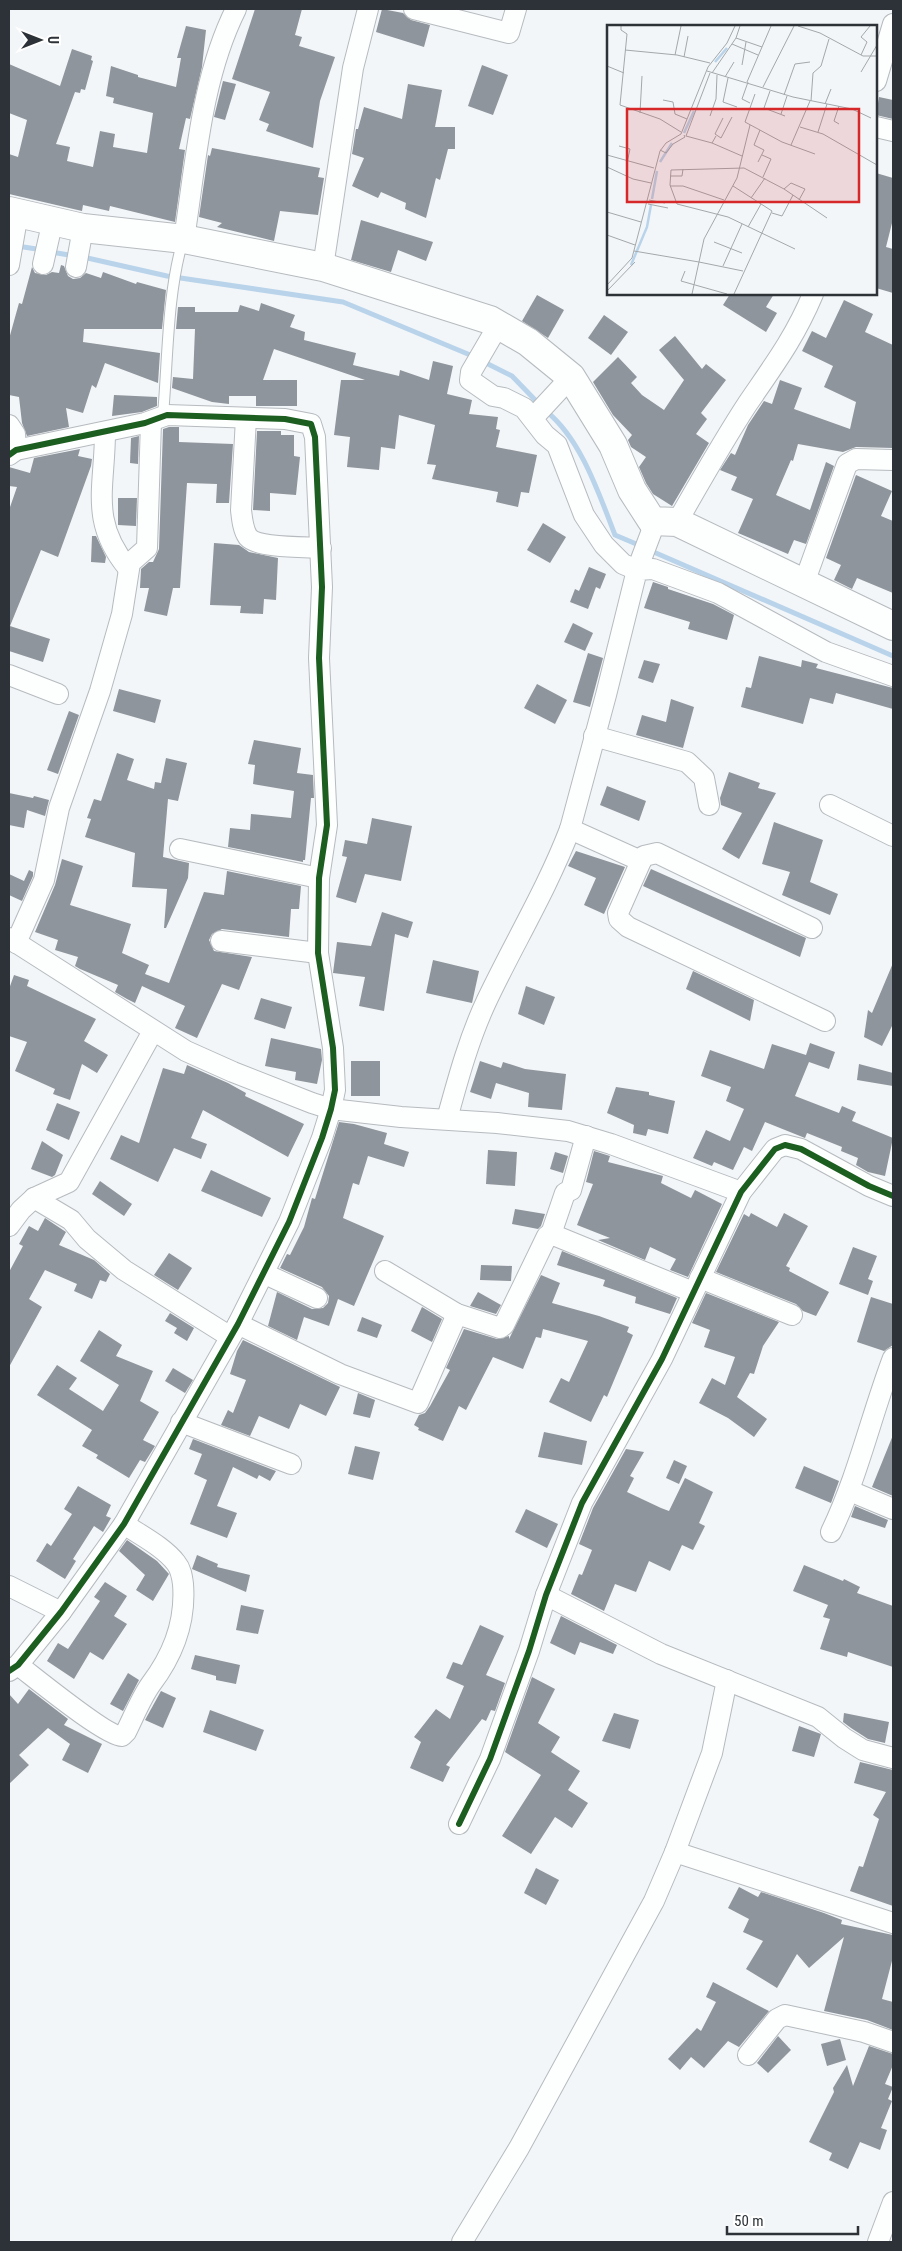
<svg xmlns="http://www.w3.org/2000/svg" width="902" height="2251" viewBox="0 0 902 2251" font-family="'Roboto Condensed',sans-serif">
<rect width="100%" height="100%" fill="#f3f6f9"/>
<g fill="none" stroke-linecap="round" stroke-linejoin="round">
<g stroke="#b9d4ea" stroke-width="5">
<polyline points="17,246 43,250"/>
<polyline points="51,252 75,256"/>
<polyline points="83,257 167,276 343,302 475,357"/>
<polyline points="482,361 512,376 540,405"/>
<path d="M546,411c35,28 53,83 69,124l26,11"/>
<polyline points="649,550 893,656"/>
</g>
</g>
<g fill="#8e959c">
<polygon points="255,9 302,9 295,35 302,37 299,46 335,57 320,101 313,148 266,131 269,124 259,120 270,92 232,79"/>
<polygon points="382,9 403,13 411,20 430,25 424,47 376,32"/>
<polygon points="186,26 206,30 202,67 190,119 186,118 179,149 185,150 175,222 110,206 109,211 83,205 82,211 9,194 9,154 18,157 27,120 9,113 9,64 60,86 72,49 92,56 91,60 93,61 85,90 81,89 80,93 75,92 56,144 70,147 67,161 93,167 100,131 115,134 113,147 147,153 153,113 113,103 114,98 106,96 111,66 138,75 138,77 176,87 181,58 177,58"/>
<polygon points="482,65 508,75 493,115 468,106"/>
<polygon points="223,81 236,84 225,120 214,117"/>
<polygon points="408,84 442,90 435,127 455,127 455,149 448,149 440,180 436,178 426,218 405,209 406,203 381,192 378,198 352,186 364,158 352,154 356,129 358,129 364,107 402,119"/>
<polygon points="879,97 893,100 893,119 876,115"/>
<polygon points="212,148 320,168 318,177 324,178 318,215 280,211 274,241 217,227 222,223 199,217 208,155 210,156"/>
<polygon points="876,173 893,178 893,219 886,247 893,249 893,293 876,288"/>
<polygon points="361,220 433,242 426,261 398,250 391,272 351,260"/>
<polygon points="61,265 64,266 68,276 73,279 80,278 86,273 101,278 103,272 136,284 137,282 166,290 162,329 84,329 83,342 160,353 158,383 105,363 96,388 92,385 83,413 66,408 69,427 27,436 22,423 19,397 9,395 9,339 19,303 22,304 32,267 35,273 46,275 52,272 59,273"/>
<polygon points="730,294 774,294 766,307 777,313 766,332 723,305"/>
<polygon points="537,295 564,310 548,338 522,321"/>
<polygon points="844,300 873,314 865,332 893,345 893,448 856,447 843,452 798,444 793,461 791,460 776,495 810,510 826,462 834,466 806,544 794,540 788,554 738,533 753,499 731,490 737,477 720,470 731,453 735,455 748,425 764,401 772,404 780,380 802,388 794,409 850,429 856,402 824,387 833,366 802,351 812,331 826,338"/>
<polygon points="261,303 295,315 290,327 305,332 304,340 356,353 353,365 399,376 400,370 429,380 433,361 453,366 447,394 472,400 469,414 498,417 496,429 500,430 496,447 537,455 529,493 521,492 518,507 496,502 498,492 432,479 436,465 427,464 435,425 399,415 395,449 381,447 379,470 347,467 350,437 334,435 341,380 365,380 274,349 263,380 297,380 297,406 256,406 256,396 229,396 229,404 212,402 172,388 173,377 193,379 195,329 176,329 178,307 195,307 195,312 238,312 240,305 259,311"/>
<polygon points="604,315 628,332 611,355 588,338"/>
<polygon points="675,336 702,369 706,364 726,380 701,413 707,419 696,434 709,443 672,506 653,494 646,483 639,467 646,457 631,447 628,440 632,435 613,415 593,382 618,357 637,377 631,383 642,395 664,410 684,380 659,350"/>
<polygon points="114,395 157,397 157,406 142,412 112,416"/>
<polygon points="169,427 179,427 179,442 233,444 229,503 216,503 217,484 187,483 180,588 173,588 167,616 144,611 149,588 140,588 141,569 149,562 153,562 159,549 163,429"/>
<polygon points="257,431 281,431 281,435 294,435 294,456 300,457 296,495 270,493 270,511 253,510"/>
<polygon points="139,436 138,464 130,463 131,438"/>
<polygon points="80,449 78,456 92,459 91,466 58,557 41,550 10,626 50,639 43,662 9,651 9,510 17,487 9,486 9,467 30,473 34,458"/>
<polygon points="856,475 892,491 881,516 893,521 893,593 857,578 852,589 834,580 841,565 826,558"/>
<polygon points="118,498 137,498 136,526 118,525"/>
<polygon points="543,523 566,537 550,563 527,550"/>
<polygon points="92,536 96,536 106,557 105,563 91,562"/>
<polygon points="214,543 239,545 249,552 278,558 276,600 264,599 263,614 240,613 241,606 210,605"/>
<polygon points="589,567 606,574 600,589 596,587 588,609 570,602 575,589 579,591"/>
<polygon points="653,582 668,587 668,589 713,604 734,615 727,640 688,629 690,622 644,608"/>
<polygon points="573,623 593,633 585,651 564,642"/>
<polygon points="588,653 603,658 590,707 573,702"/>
<polygon points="759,656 801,667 802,660 818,664 816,668 893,688 893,709 836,693 833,704 810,698 803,724 741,707 746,687 751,688"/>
<polygon points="644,660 660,664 653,683 638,678"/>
<polygon points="537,684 567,700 555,724 524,708"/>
<polygon points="119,689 161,700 155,723 113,711"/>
<polygon points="671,699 694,707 683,748 636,735 642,715 666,722"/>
<polygon points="69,711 79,715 58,774 47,770"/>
<polygon points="254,740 301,748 297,773 313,775 314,798 311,798 305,860 303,860 303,862 228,847 230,828 250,830 251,814 291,818 294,791 253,784 255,765 248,764"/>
<polygon points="117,753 134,759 127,780 154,789 155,782 161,783 166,758 187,763 178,801 168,799 163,857 189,863 188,878 166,928 164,928 167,889 132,887 135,853 85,837 91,819 87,818 94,799 101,801"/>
<polygon points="729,772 760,783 758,788 776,793 739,859 722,849 742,813 721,805 720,798"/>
<polygon points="607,786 646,801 639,821 600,805"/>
<polygon points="9,793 33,798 34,796 49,800 45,816 27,810 24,828 9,825"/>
<polygon points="372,818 412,826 401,881 365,874 356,903 336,897 347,857 342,856 345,840 367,844"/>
<polygon points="774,822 823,840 810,882 838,894 830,915 782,895 790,872 762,864"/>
<polygon points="576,851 625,867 604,914 584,905 596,878 568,866"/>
<polygon points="62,859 83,866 70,905 131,924 122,953 149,965 145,974 169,983 204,892 224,895 227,871 301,886 299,909 291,909 289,937 222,929 212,934 209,940 214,951 252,957 239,990 222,984 197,1038 175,1028 185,1006 142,986 135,1003 127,999 115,992 118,985 80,969 75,966 78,957 55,950 58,940 35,932 55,885"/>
<polygon points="651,869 806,938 800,957 643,886"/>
<polygon points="29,870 33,872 33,876 22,901 9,895 9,874 24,881"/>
<polygon points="382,912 413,922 408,938 395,934 384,1011 359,1006 365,977 333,973 337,942 371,946"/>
<polygon points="433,960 479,971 472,1003 426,993"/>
<polygon points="893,963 893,1024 882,1046 864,1037 868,1010 872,1013"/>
<polygon points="693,971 754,1000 750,1021 686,989"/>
<polygon points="14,975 29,980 27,986 96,1019 84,1041 108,1055 97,1073 82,1064 70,1100 53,1094 55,1089 15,1071 27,1042 9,1036 9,989"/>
<polygon points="526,986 555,997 544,1025 518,1014"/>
<polygon points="261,998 292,1007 285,1029 254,1019"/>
<polygon points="271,1038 321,1049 322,1060 317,1084 295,1080 296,1072 265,1066"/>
<polygon points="810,1043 835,1052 829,1069 809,1062 795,1096 839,1113 842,1106 856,1112 852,1121 893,1138 885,1176 868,1172 856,1165 858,1158 841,1151 842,1147 807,1133 805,1138 765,1122 752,1151 744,1147 733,1170 714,1162 712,1166 693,1158 706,1130 730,1141 744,1109 726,1101 731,1087 701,1076 710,1050 764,1069 772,1044 806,1055"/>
<rect x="351" y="1061" width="29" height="35"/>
<polygon points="480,1061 501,1068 503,1062 525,1069 566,1074 562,1110 528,1107 529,1093 496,1083 491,1099 470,1092"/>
<polygon points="859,1064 893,1073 893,1086 857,1080"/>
<polygon points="187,1065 228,1083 246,1093 245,1096 304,1124 288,1157 203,1110 191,1138 207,1144 201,1159 174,1148 158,1182 110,1159 121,1135 139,1143 163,1068 184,1074"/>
<polygon points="616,1087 649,1092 649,1095 675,1101 668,1134 648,1129 646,1136 633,1133 634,1125 607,1113"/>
<polygon points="57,1103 80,1112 69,1140 46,1130"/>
<polygon points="339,1122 354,1124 387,1133 384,1144 409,1152 404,1167 368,1156 359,1185 353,1183 343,1218 384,1236 354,1306 338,1299 329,1326 304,1317 297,1340 268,1326 277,1292 312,1309 323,1308 328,1303 329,1296 322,1287 280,1268 287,1254 290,1255 304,1227 312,1198 315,1199"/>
<polygon points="42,1141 63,1155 55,1175 52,1177 31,1169"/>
<polygon points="488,1150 517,1152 515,1186 486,1184"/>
<polygon points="594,1151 610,1156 608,1162 663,1176 661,1183 691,1198 695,1190 722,1204 688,1277 670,1270 676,1259 650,1247 645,1260 598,1240 610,1238 577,1225 593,1184 586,1182"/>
<polygon points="555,1152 568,1156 563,1173 550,1169"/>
<polygon points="211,1170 271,1198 262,1217 201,1191"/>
<polygon points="100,1181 132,1204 124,1216 92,1194"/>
<polygon points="515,1209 545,1214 541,1226 538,1229 512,1224"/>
<polygon points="751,1213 777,1227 784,1213 808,1226 786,1266 790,1268 789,1271 829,1292 816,1316 803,1311 796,1304 716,1272 744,1214 749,1217"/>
<polygon points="45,1218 66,1232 59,1245 94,1260 110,1274 106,1282 100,1280 92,1299 74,1291 77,1284 45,1270 29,1299 42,1307 9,1367 9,1272 23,1246 19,1244 29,1226 38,1231"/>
<polygon points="853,1247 877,1256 868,1279 873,1281 868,1295 839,1284"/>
<polygon points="562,1251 677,1298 670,1314 635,1303 636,1297 603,1286 605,1280 557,1265"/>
<polygon points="169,1253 192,1268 178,1290 154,1275"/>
<polygon points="481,1265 512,1266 511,1281 480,1280"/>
<polygon points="541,1275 560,1283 552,1303 599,1316 629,1327 627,1332 633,1335 607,1397 604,1395 591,1422 549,1402 561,1378 569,1382 588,1341 543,1329 541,1338 536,1337 523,1369 493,1357 466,1410 459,1406 443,1441 418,1430 419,1428 414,1425 419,1415 425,1413 430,1406 450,1370 446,1368 464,1329 497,1339 509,1336 509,1339"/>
<polygon points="478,1292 501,1305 496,1314 470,1306"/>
<polygon points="706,1293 779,1322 763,1346 754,1374 750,1373 737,1397 767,1419 754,1437 728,1418 699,1403 712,1378 725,1385 735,1357 704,1347 710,1330 692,1323"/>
<polygon points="871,1297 893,1304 893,1345 884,1351 857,1342"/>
<polygon points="422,1307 442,1319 432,1342 411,1331"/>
<polygon points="170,1313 194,1328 187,1341 174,1333 177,1328 165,1321"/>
<polygon points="362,1317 382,1325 377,1338 357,1331"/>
<polygon points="99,1330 122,1345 116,1356 153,1371 140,1401 159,1412 143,1440 155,1446 145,1462 140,1460 129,1478 96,1458 98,1455 82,1446 92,1430 37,1395 57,1365 77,1378 69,1389 103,1411 119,1385 80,1361"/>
<polygon points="243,1340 340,1387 326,1416 300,1404 289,1429 259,1416 250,1436 221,1425 228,1410 233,1413 246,1380 230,1374 237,1351"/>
<polygon points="173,1368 193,1380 185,1393 165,1381"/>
<polygon points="358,1393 375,1400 370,1418 353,1414"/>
<polygon points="544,1432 587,1441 582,1465 538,1457"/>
<polygon points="893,1435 893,1496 872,1487"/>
<polygon points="193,1439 276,1471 270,1481 259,1475 257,1479 233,1467 217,1506 237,1513 227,1538 190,1524 207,1480 194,1474 202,1454 189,1449"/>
<polygon points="355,1446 380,1452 373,1480 348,1474"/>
<polygon points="626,1449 644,1452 630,1476 634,1478 627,1492 661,1508 669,1511 685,1478 713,1492 699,1523 705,1526 693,1550 682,1545 670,1571 649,1561 636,1592 615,1584 604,1611 571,1594 579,1574 582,1575 592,1550 579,1544 593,1508"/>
<polygon points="674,1460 687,1466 679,1484 666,1478"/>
<polygon points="804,1466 839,1481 831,1503 795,1488"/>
<polygon points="78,1486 111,1505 106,1516 111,1518 103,1532 94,1526 73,1559 76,1561 65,1579 36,1561 47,1543 51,1546 72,1514 64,1509"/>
<polygon points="855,1506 888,1520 885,1528 851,1517"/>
<polygon points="526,1509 558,1524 547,1548 515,1532"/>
<polygon points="127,1540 157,1561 169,1574 153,1601 136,1590 145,1575 119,1551"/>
<polygon points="197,1555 218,1564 217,1567 250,1575 246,1592 192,1569"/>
<polygon points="804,1565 843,1581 844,1579 860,1587 857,1593 893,1606 893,1667 848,1652 847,1657 820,1649 830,1619 823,1617 828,1605 793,1591"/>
<polygon points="105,1582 127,1596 114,1616 127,1624 103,1660 90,1652 74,1679 47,1661 58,1643 68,1649 100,1601 94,1597"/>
<polygon points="241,1605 264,1610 258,1634 236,1630"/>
<polygon points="561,1616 617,1645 613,1654 580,1642 575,1655 550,1643"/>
<polygon points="480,1625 504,1636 486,1675 505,1683 495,1711 491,1710 486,1721 482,1719 446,1765 450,1767 443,1782 410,1768 421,1742 414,1737 436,1709 450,1719 464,1686 446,1678 453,1662 462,1665"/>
<polygon points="195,1655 240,1665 236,1684 216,1680 216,1676 191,1669"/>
<polygon points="128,1673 139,1680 123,1711 110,1704"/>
<polygon points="532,1677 555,1689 538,1723 560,1737 551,1752 580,1771 568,1790 588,1803 572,1828 555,1817 531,1854 502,1836 541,1775 505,1752"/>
<polygon points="29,1689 68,1719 64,1725 102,1744 88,1773 62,1760 70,1744 48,1728 19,1755 29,1765 9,1784 9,1694 18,1704"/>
<polygon points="161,1691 176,1698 163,1728 145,1720"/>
<polygon points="210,1710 264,1730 256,1751 203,1732"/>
<polygon points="614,1713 639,1720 630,1749 602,1741"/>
<polygon points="844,1713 889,1722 885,1743 868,1739 851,1728 843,1722"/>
<polygon points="799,1726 821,1734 814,1757 792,1751"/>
<polygon points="860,1762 893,1770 893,1906 850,1891 859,1866 863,1867 879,1819 873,1815 886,1792 854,1783"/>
<polygon points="536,1868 559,1880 546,1905 524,1893"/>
<polygon points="739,1887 758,1897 761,1892 824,1913 842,1920 841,1924 893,1935 893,1957 882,1999 893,2002 893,2030 867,2020 824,2011 844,1937 809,1968 797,1954 777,1988 746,1969 763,1941 743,1932 749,1919 728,1908"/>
<polygon points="713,1982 769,2011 739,2047 728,2041 704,2068 691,2057 680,2070 668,2059 697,2028 701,2031 716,2002 706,1997"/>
<polygon points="778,2036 791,2050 768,2073 757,2063"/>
<polygon points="840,2039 846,2060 827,2066 821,2044"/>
<polygon points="869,2046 893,2054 893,2065 885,2084 893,2087 888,2099 892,2101 881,2128 887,2130 880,2150 860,2142 848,2169 829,2160 832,2153 809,2142 834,2092 833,2088 847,2065 853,2086"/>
</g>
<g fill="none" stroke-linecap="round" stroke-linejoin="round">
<defs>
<path id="service" d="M163,415c5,-56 4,-121 20,-175"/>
<g id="minor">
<polyline points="414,9 509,33 516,9"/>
<polyline points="876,81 893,24"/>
<polyline points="876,127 893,131"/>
<path d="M184,239c12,-77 17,-160 52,-230"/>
<polyline points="43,264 53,220"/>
<polyline points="9,265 18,213"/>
<polyline points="76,267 83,228"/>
<polyline points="323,267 353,68 368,9"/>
<polyline points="499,324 471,372 470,380 493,396 504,398 524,408 545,435 557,445 584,515 604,545 623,564 637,570 651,533 652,521"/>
<path d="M246,418l-5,92c1,9 2,20 7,27 9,11 57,10 73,11"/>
<polyline points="533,418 571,377"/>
<polyline points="9,425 15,434 16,450"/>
<path d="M105,432c0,55 -16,89 23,136"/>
<polyline points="9,455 16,450 145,423 167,415 285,419 311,424 315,437 322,587 319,658 327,825 319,878 318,953 333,1048 335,1090 331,1109 322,1138 289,1222 238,1324 124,1524 61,1612 18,1665 9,1671"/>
<path d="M677,522c23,-40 46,-81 71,-119 26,-38 47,-66 65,-109"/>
<polyline points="804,583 847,464 856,459 893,460"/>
<polyline points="9,675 58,694"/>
<polyline points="594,736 687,762 704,778 709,805"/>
<polyline points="830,805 893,836"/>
<polyline points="180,849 319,878"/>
<polyline points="641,861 570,829 606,695 637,570 653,569 718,593 826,652 893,676"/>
<polyline points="812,928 657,853 644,856 641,861 618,913 619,919 628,927 825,1021"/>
<polyline points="9,938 186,1051 233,1072 312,1103 331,1109 401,1117 497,1123 568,1131 611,1144 741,1192"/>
<polyline points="221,941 318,953"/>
<polyline points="16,943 44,880 59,808 100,691 122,614 130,563 147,548 151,422"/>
<path d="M447,1119c11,-40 22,-81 40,-119 27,-57 60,-111 83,-171"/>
<polyline points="34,1198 71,1220 87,1239 124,1270 229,1336"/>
<polyline points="9,1226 21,1210 34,1198 69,1182 153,1031"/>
<polyline points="551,1234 565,1193 571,1190 586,1136"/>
<polyline points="385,1271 457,1314 500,1328 504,1325 547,1236 551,1234 693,1292"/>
<polyline points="265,1274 317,1298"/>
<polyline points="700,1278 792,1315"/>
<polyline points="238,1324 340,1374 418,1403 457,1314"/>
<polyline points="181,1422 291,1464"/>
<polyline points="850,1491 893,1509"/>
<path d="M831,1532c27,-56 40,-116 62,-174"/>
<polyline points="9,1586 61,1612"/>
<polyline points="546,1595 661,1654 818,1717 844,1738 863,1750 893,1758"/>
<path d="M18,1665c16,12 89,72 104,71l4,-4c8,-16 15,-34 25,-48 22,-29 35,-63 32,-100 -1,-8 -2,-15 -7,-21 -12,-16 -36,-28 -52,-39"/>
<polyline points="459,1824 490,1759 529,1651 546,1595 582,1503 662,1359 741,1192 775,1149 785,1145 801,1149 869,1186 893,1196"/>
<polyline points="675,1852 893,1923"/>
<polyline points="748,2055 777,2019 785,2015 864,2032 893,2042"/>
<polyline points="462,2242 519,2148 654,1901 675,1852 712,1753 727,1680"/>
<polyline points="878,2242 893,2202"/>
</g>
<polyline id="secondary" points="9,211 83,228 184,239 323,267 490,320 528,342 571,377 613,445 632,490 652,521 677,522 893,626"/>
</defs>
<use href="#service" stroke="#b6bbbf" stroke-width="12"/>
<use href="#minor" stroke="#b6bbbf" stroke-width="22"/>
<use href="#secondary" stroke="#b6bbbf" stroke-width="30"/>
<use href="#service" stroke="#fdfefe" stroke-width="10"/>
<use href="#minor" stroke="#fdfefe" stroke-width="20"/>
<use href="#secondary" stroke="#fdfefe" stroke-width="28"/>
<defs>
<g id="cycleway">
<polyline points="9,455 16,450 145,423 167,415 285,419 311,424 315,437 322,587 319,658 327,825 319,878 318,953 333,1048 335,1090 331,1109 322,1138 289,1222 238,1324 124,1524 61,1612 18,1665 9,1671"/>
<polyline points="459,1824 490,1759 529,1651 546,1595 582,1503 662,1359 741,1192 775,1149 785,1145 801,1149 869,1186 893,1196"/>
</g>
</defs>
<use href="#cycleway" stroke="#fff" stroke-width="9"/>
<use href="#cycleway" stroke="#1b5e20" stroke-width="6"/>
</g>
<g transform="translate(607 25)">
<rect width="270" height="270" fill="#f3f6f9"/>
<path fill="none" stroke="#b9d4ea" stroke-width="2.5" d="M108,37l12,-14M77,108l10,-22M53,137l12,-19M45,174l5,-28M24,240l16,-38 4,-22"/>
<path fill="none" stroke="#a3a8ab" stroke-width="1" d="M14,1v4l6,4 -7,71 40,14 21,13M191,1l22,7 43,23h14M129,13l26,9M125,19l26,11M18,25l52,5 33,8M68,30l6,-29M254,30l6,-13 -6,-5 9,-11M77,32l4,-21M135,40l4,-23M0,41l17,7M100,46l86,26 59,12 19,9M254,47l16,-27M103,48l-24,63 26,7 4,-7M105,48l24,-35 4,-12M118,52l9,-15M121,53l-5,24 14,5M140,57l24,-56M141,57l-6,17 8,4M156,62l31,-61M163,66l-6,17 21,8M148,69l-10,28 37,20 33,12M177,70l11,-31 15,-2M56,75l10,2 2,12 12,5M204,76l2,-28 8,-7 8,-27M218,79l6,-15M232,81l-5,15 5,3M33,88l2,-37M174,89l6,-18M103,91l6,-17 1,-24M116,93l-8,16 6,4 11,-21M193,102l23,7 54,31M211,107l9,-28M105,118l30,13M184,120l19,-44M12,121l11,3 -3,14M53,125l6,3 7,-9 12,-7 -1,-2M0,130l47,13M155,130l9,4 -8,18M151,137l6,-12 -10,-5 6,-15M0,142l26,12 18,4M63,151h12l1,-7M63,161h13l41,14M126,161l39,25 -38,83M177,164l7,-6 14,6 -6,11M144,173l14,-20M42,175l16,3M41,179l20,4M0,187l34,10M165,188l10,3 11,-21M141,202l13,-23M0,210l28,10M107,217l28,11M188,224l-67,-32 -51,-13 -7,-19 1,-15 73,-2 40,21 43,29M27,226l65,11M92,237l44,9M116,241l19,-42M78,246l-4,10 46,13M0,260l25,-27 28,-107 6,-8 15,-9 27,-67 19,-24 8,-17M0,266l28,-29M85,269l12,-55 33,-61 13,-53"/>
<path fill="#d62828" fill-opacity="0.15" stroke="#d62828" stroke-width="2.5" d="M20,84h232v93h-232z"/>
<rect width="270" height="270" fill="none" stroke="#2c3237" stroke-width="2.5"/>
</g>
<rect width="902" height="2251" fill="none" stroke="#2c3237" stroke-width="20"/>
<g transform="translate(40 40) rotate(90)" stroke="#ffffff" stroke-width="4" paint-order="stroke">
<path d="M0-4L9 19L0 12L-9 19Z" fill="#2c3237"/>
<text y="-8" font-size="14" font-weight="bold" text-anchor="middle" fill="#2c3237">U</text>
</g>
<path d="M727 2226v8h131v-8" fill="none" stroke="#2c3237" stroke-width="2.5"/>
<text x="734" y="2226" font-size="15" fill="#2c3237" stroke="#ffffff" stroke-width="4" paint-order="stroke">50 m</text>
</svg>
